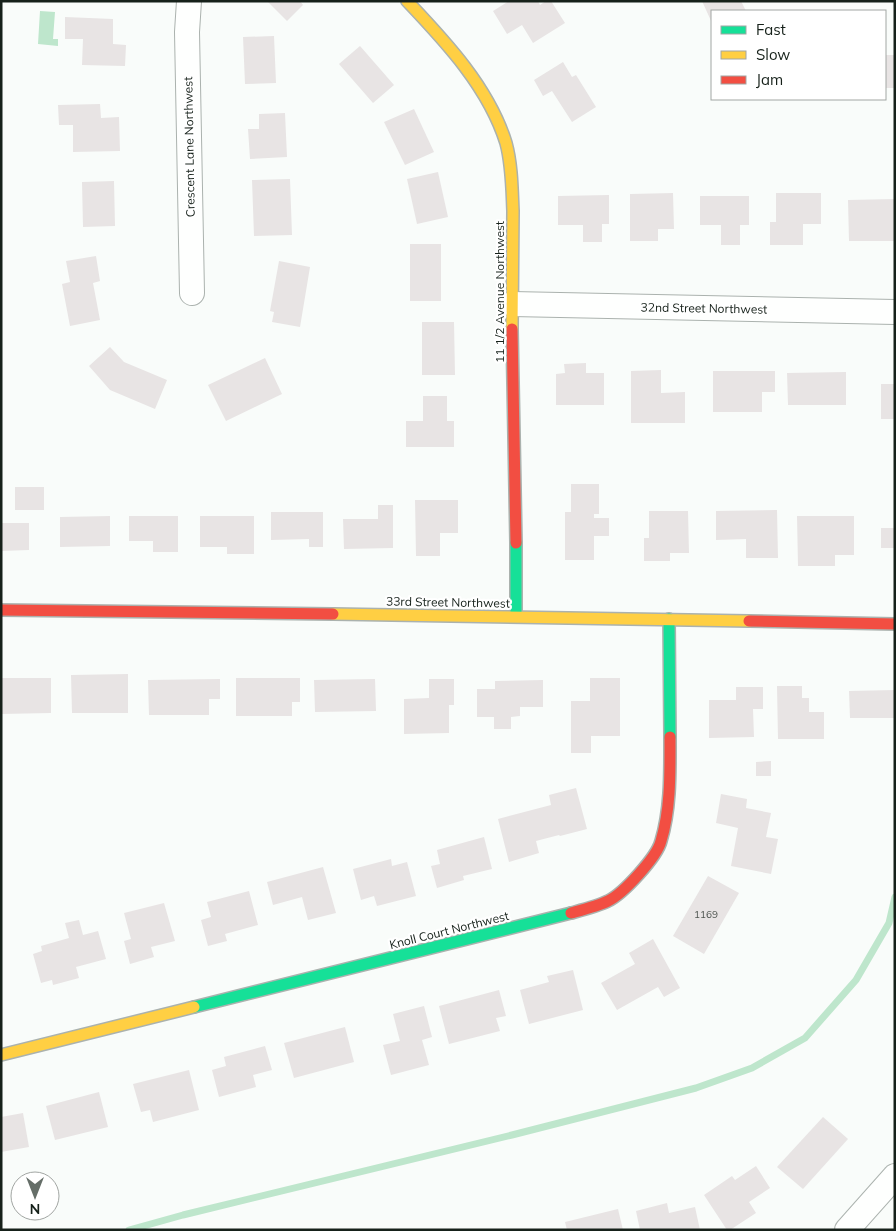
<svg xmlns="http://www.w3.org/2000/svg" width="896" height="1231" viewBox="0 0 896 1231" font-family="Mulish,sans-serif">
<rect width="100%" height="100%" fill="#f9fcfa"/>
<polygon fill="#bee6cc" points="40,11 55,12 53,39 58,39 58,46 38,44"/>
<g fill="none" stroke-linecap="round" stroke-linejoin="round">
<polyline stroke="#bee6cc" stroke-width="7" points="129,1230 183,1215 512,1135 696,1088 752,1068 805,1038 856,980 889,923 895,897"/>
</g>
<g fill="#e8e4e4">
<polygon points="267,1 300,1 303,5 287,21"/>
<polygon points="509,1 538,1 540,5 546,1 551,1 565,23 533,43 522,25 507,34 493,11"/>
<polygon points="702,1 741,1 746,11 712,11 712,23"/>
<polygon points="65,17 113,19 113,44 126,45 125,66 82,65 83,39 65,39"/>
<polygon points="274,36 276,83 245,84 243,37"/>
<polygon points="360,46 394,85 373,103 339,64"/>
<rect x="885" y="55" width="10" height="33"/>
<polygon points="563,62 572,77 576,75 596,107 572,122 552,91 543,96 534,80"/>
<polygon points="100,104 101,118 119,117 120,151 73,152 73,125 59,125 58,105"/>
<polygon points="414,109 434,152 405,165 384,122"/>
<polygon points="285,113 287,157 250,159 248,129 259,129 259,114"/>
<polygon points="438,172 448,217 417,224 407,179"/>
<polygon points="290,179 292,235 254,236 252,180"/>
<polygon points="114,181 115,226 83,227 82,182"/>
<polygon points="673,193 674,229 658,229 658,241 630,241 630,194"/>
<polygon points="776,193 821,193 821,224 803,224 803,245 770,245 770,222 776,222"/>
<polygon points="609,195 609,224 602,224 602,242 583,242 583,225 558,225 558,196"/>
<polygon points="700,196 749,196 749,225 740,225 740,245 721,245 721,225 700,225"/>
<polygon points="895,199 895,241 849,241 848,200"/>
<rect x="410" y="244" width="31" height="57"/>
<polygon points="96,256 100,281 93,283 100,320 70,326 62,284 70,282 66,261"/>
<polygon points="279,261 310,267 300,327 272,322 274,312 270,311"/>
<polygon points="422,322 454,322 455,375 422,375"/>
<polygon points="110,347 124,362 167,380 155,409 110,390 89,366"/>
<polygon points="265,358 282,394 226,421 208,385"/>
<polygon points="586,363 586,373 604,373 604,405 556,405 556,374 565,373 564,364"/>
<polygon points="661,370 661,393 685,392 685,423 631,423 631,371"/>
<polygon points="713,371 775,371 775,392 762,392 762,412 713,412"/>
<polygon points="846,372 846,405 788,405 787,373"/>
<rect x="881" y="384" width="14" height="35"/>
<polygon points="423,396 447,396 447,421 454,421 454,447 406,447 406,421 423,421"/>
<polygon points="571,484 599,484 599,514 594,514 594,518 609,518 609,536 594,536 594,560 565,560 565,512 571,512"/>
<rect x="15" y="487" width="29" height="23"/>
<polygon points="415,500 458,500 458,533 440,533 440,556 416,556"/>
<polygon points="378,505 393,505 393,548 344,549 343,519 378,519"/>
<polygon points="777,510 778,558 746,558 746,539 716,540 716,511"/>
<polygon points="649,511 688,511 689,553 670,553 670,561 644,561 644,538 649,538"/>
<polygon points="271,512 323,512 323,547 309,547 309,539 271,540"/>
<polygon points="110,516 110,546 60,547 60,517"/>
<polygon points="129,516 178,516 178,552 153,552 153,541 129,541"/>
<polygon points="200,516 254,516 254,554 227,554 227,547 200,547"/>
<polygon points="797,516 854,516 854,555 835,555 835,566 798,566"/>
<polygon points="1,523 29,523 29,550 1,551"/>
<rect x="881" y="528" width="14" height="20"/>
<polygon points="128,674 128,713 72,713 71,675"/>
<polygon points="1,678 51,678 51,713 1,714"/>
<polygon points="236,678 300,678 300,702 292,702 292,716 236,716"/>
<polygon points="590,678 620,678 620,736 591,736 591,753 571,753 571,701 590,701"/>
<polygon points="220,679 220,699 209,699 209,715 149,715 148,680"/>
<polygon points="375,679 376,711 315,712 314,680"/>
<polygon points="429,679 454,679 454,705 449,705 449,733 404,734 404,699 429,698"/>
<polygon points="543,680 543,707 520,707 520,716 511,717 511,729 494,729 494,717 477,717 477,689 495,689 495,681"/>
<polygon points="777,686 802,686 802,698 809,698 809,712 824,712 824,739 778,739"/>
<polygon points="736,687 763,687 763,709 753,709 754,737 709,738 709,700 736,700"/>
<polygon points="895,690 895,718 850,718 849,691"/>
<polygon points="771,761 771,776 756,776 756,762"/>
<polygon points="576,788 587,829 560,836 559,835 536,841 539,853 509,862 498,819 551,805 549,795"/>
<polygon points="721,794 747,799 746,808 771,813 766,837 778,839 771,874 731,866 738,828 716,823"/>
<polygon points="484,837 492,869 463,876 464,880 437,888 431,866 440,864 437,850"/>
<polygon points="391,859 392,866 407,862 416,896 377,906 374,896 361,900 353,869"/>
<polygon points="323,867 336,913 308,920 302,897 273,905 267,882"/>
<polygon points="708,876 739,893 704,954 673,936"/>
<polygon points="249,891 258,925 225,934 227,941 208,946 201,920 211,917 207,902"/>
<polygon points="164,903 175,941 151,947 154,957 130,964 124,941 131,939 124,913"/>
<polygon points="79,920 83,935 98,931 106,959 76,967 79,978 53,985 52,980 41,983 33,954 42,951 41,946 69,938 65,923"/>
<polygon points="653,939 680,988 664,997 658,987 617,1010 601,983 635,964 629,953"/>
<polygon points="573,970 583,1010 529,1024 520,990 549,982 547,976"/>
<polygon points="499,990 506,1016 496,1018 500,1031 449,1044 439,1006"/>
<polygon points="424,1006 432,1037 422,1040 429,1065 391,1075 383,1045 400,1041 393,1014"/>
<polygon points="345,1027 354,1062 294,1078 284,1043"/>
<polygon points="265,1046 272,1070 253,1075 256,1087 219,1097 212,1070 226,1066 224,1057"/>
<polygon points="189,1070 199,1110 153,1122 150,1110 141,1112 133,1084"/>
<polygon points="99,1092 108,1127 55,1140 46,1106"/>
<polygon points="23,1113 29,1147 1,1152 1,1117"/>
<polygon points="823,1117 848,1139 803,1189 777,1167"/>
<polygon points="756,1166 770,1188 749,1202 756,1213 730,1230 727,1230 704,1195 732,1176 735,1180"/>
<polygon points="667,1203 669,1213 695,1207 700,1230 640,1230 636,1211"/>
<polygon points="618,1209 623,1230 567,1230 565,1222"/>
</g>
<g fill="none" stroke-linecap="round" stroke-linejoin="round">
<defs>
<g id="street">
<polyline points="189,1 187,32 192,293"/>
<polyline points="512,304 895,312"/>
<polyline points="847,1230 895,1176"/>
</g>
<g id="fast">
<polyline points="516,543 516,616"/>
<polyline points="669,619 670,737"/>
<polyline points="194,1007 571,913"/>
</g>
<g id="slow">
<path d="M407,1c39,41 82,87 99,142 6,22 6,46 7,68 0,39 -1,79 -1,118"/>
<polyline points="333,614 749,621"/>
<polyline points="1,1055 194,1007"/>
</g>
<g id="jam">
<polyline points="512,329 516,543"/>
<polyline points="1,610 333,614"/>
<polyline points="749,621 895,624"/>
<path d="M571,913c11,-3 27,-7 37,-12 15,-7 49,-44 53,-60 10,-33 9,-70 9,-104"/>
</g>
</defs>
<use href="#street" stroke="#abb2ae" stroke-width="26"/>
<use href="#fast" stroke="#abb2ae" stroke-width="14"/>
<use href="#slow" stroke="#abb2ae" stroke-width="14"/>
<use href="#jam" stroke="#abb2ae" stroke-width="14"/>
<use href="#street" stroke="#fefffe" stroke-width="24"/>
<use href="#fast" stroke="#16e098" stroke-width="11"/>
<use href="#slow" stroke="#ffcf43" stroke-width="11"/>
<use href="#jam" stroke="#f24e42" stroke-width="11"/>
</g>
<g text-anchor="middle" dominant-baseline="central" stroke-width="4.5" stroke-linejoin="round" paint-order="stroke">
<g font-size="10" fill="#4e5550">
<text x="706" y="914">1169</text>
</g>
<g font-size="12" fill="#16211a" stroke="#fff">
<text transform="translate(189 147) rotate(-91)">Crescent Lane Northwest</text>
<text transform="translate(499 292) rotate(-90)">11 1/2 Avenue Northwest</text>
<text transform="translate(704 308) rotate(1)">32nd Street Northwest</text>
<text transform="translate(448 602) rotate(1)">33rd Street Northwest</text>
<text transform="translate(449 930) rotate(-14)">Knoll Court Northwest</text>
</g>
</g>
<rect width="896" height="1231" fill="none" stroke="#16211a" stroke-width="5"/>
<rect x="711" y="10" width="175" height="90" fill="#ffffff" stroke="#a2a6a3"/>
<rect x="721" y="26" width="25" height="8" fill="#16e098" stroke="#a2a6a3"/>
<text x="756" y="35" font-size="15" fill="#16211a">Fast</text>
<rect x="721" y="51" width="25" height="8" fill="#ffcf43" stroke="#a2a6a3"/>
<text x="756" y="60" font-size="15" fill="#16211a">Slow</text>
<rect x="721" y="76" width="25" height="8" fill="#f24e42" stroke="#a2a6a3"/>
<text x="756" y="85" font-size="15" fill="#16211a">Jam</text>
<g transform="translate(35 1196) rotate(180)"><circle r="24" fill="#ffffff" stroke="#a2a6a3"/>
<path d="M0-4L9 19L0 12L-9 19Z" fill="#656e68"/>
<text y="-8" font-size="14" font-weight="bold" text-anchor="middle" fill="#16211a">N</text>
</g>
</svg>
